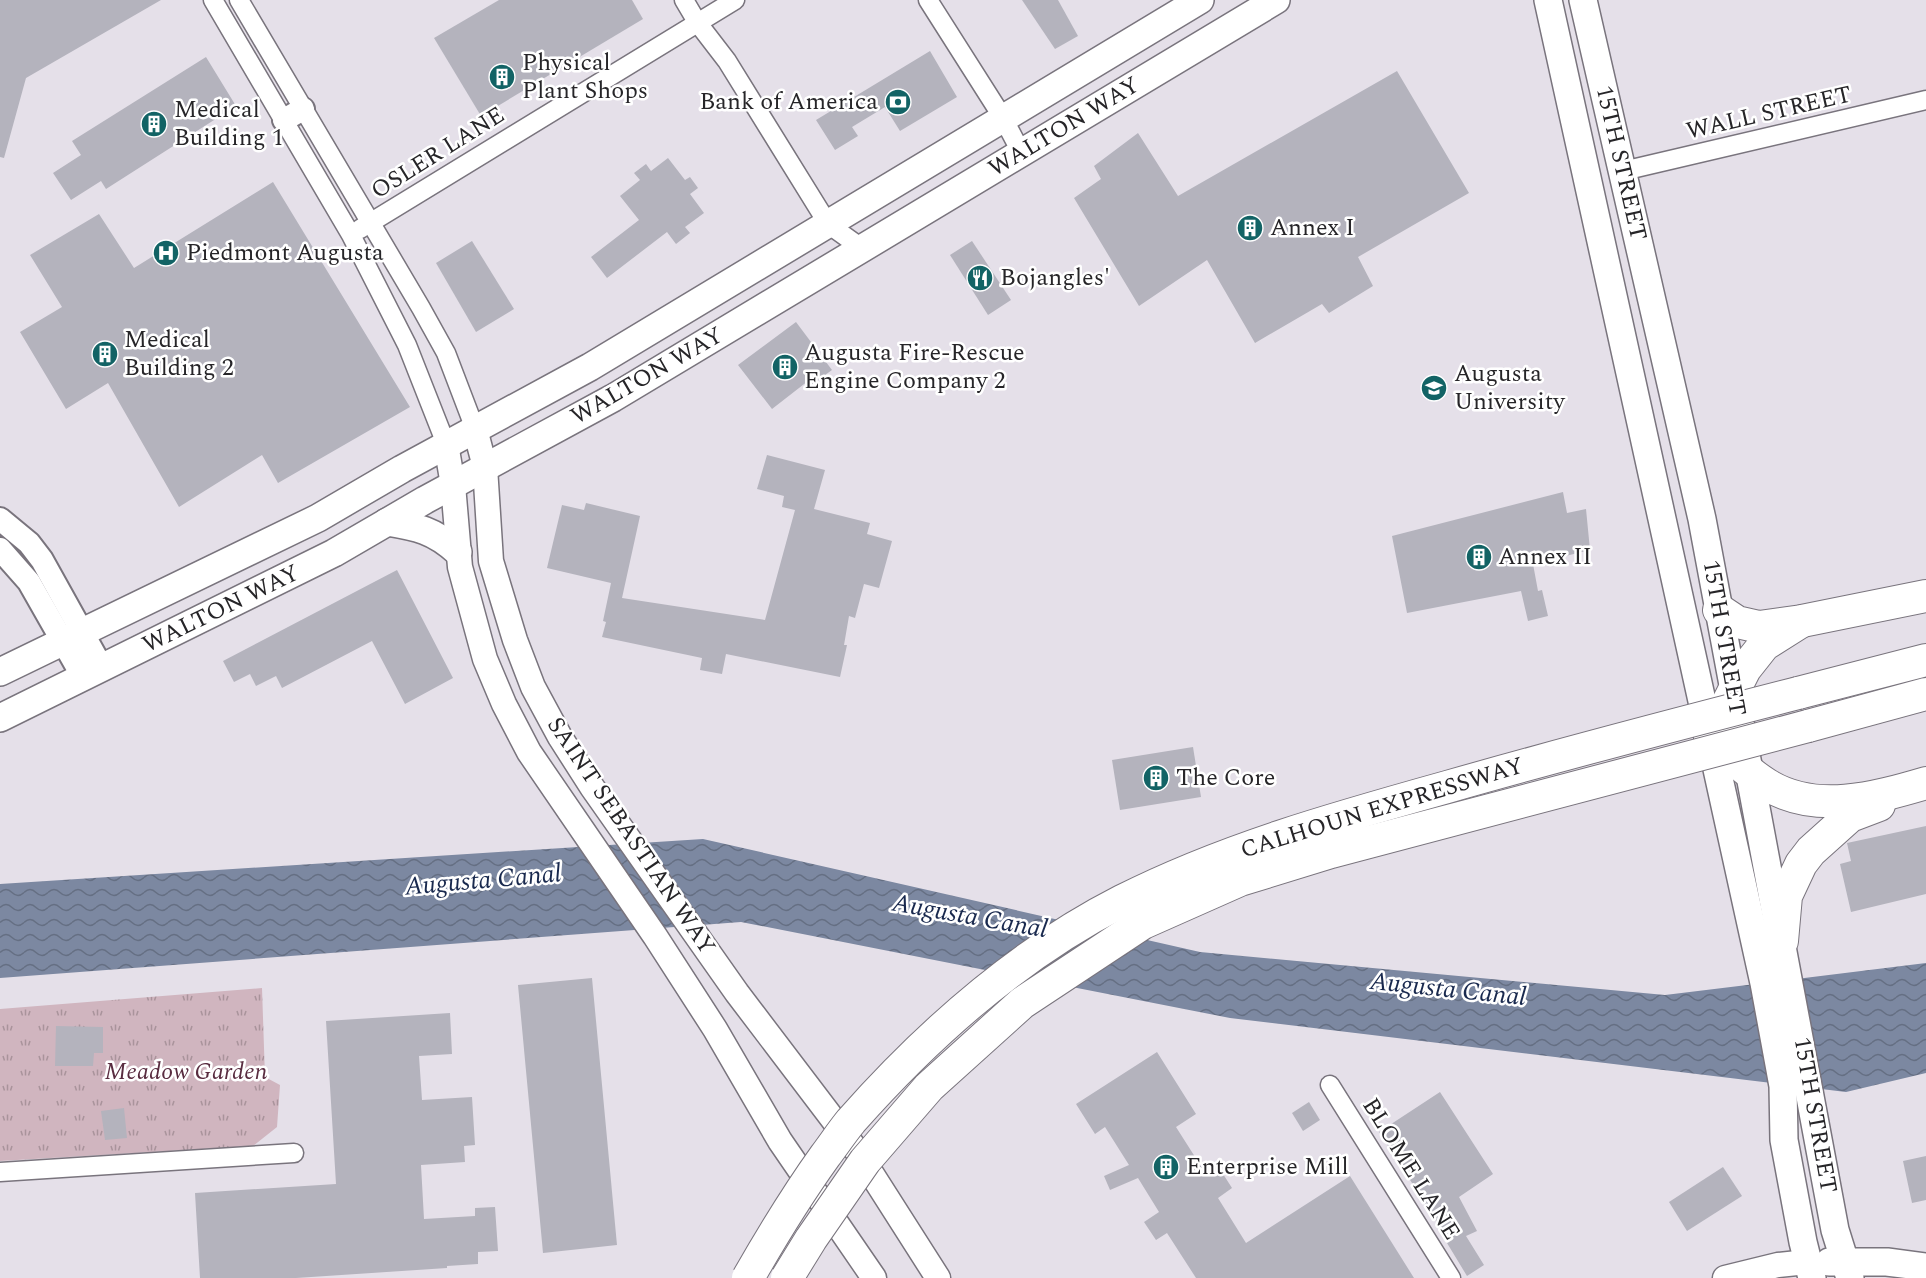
<svg xmlns="http://www.w3.org/2000/svg" width="1926" height="1278" viewBox="0 0 1926 1278" font-family="Spectral,serif">
<defs>
<pattern id="park-tufts" width="24" height="20" patternUnits="userSpaceOnUse" patternTransform="scale(1.5)"><rect width="24" height="20" fill="#d0b5bf"/><path d="M3 7l-1-3M5 7V3M7 7l1-3M15 17l-1-3M17 17v-4M19 17l1-3" fill="none" stroke="#a9939b"/></pattern>
<pattern id="water-waves" width="16" height="10" patternUnits="userSpaceOnUse" patternTransform="scale(1.5)"><rect width="16" height="10" fill="#7c88a1"/><path d="M0 5q4-4 8 0t8 0" fill="none" stroke="#656f83"/></pattern>
</defs>
<rect width="100%" height="100%" fill="#e5e0e9"/>
<polygon fill="url(#park-tufts)" points="262,988 265,1077 280,1085 277,1127 253,1146 0,1161 0,1009"/>
<polygon fill="url(#water-waves)" points="703,839 1200,952 1665,995 1926,963 1926,1073 1846,1092 1230,1018 741,922 0,978 0,884"/>
<g fill="#b4b3bd">
<polygon points="0,0 161,0 26,78 4,158 0,157"/>
<polygon points="499,0 632,0 643,19 481,116 434,38"/>
<polygon points="1022,0 1058,0 1078,36 1055,49"/>
<polygon points="930,51 957,97 900,131 885,107 852,127 858,136 835,150 816,120"/>
<polygon points="206,57 236,106 106,189 101,181 71,200 53,173 81,155 72,141"/>
<polygon points="1397,71 1469,193 1358,257 1373,286 1329,313 1322,304 1255,343 1207,260 1139,306 1074,198 1101,179 1094,166 1138,133 1178,196"/>
<polygon points="668,158 685,180 690,177 698,188 690,194 704,213 685,227 690,233 676,244 667,232 607,278 591,257 639,220 620,196 640,180 634,173 646,164 651,171"/>
<polygon points="273,182 410,407 278,483 262,455 179,507 108,383 66,409 20,332 62,307 30,255 99,214 134,268"/>
<polygon points="472,241 514,309 476,332 436,263"/>
<polygon points="972,241 1011,300 988,315 950,255"/>
<polygon points="796,322 832,370 811,385 808,381 772,409 738,365"/>
<polygon points="767,455 825,470 814,509 870,523 867,534 892,541 879,588 864,584 855,618 849,616 844,645 847,645 840,677 726,654 722,674 700,670 702,658 602,637 606,622 603,621 611,583 547,568 562,505 584,510 586,503 640,516 622,598 765,620 795,510 782,507 784,496 757,489"/>
<polygon points="1563,492 1567,513 1586,509 1590,550 1533,564 1538,591 1542,590 1548,616 1528,621 1521,591 1407,613 1392,536"/>
<polygon points="397,570 453,678 405,704 372,641 282,688 276,676 256,686 250,674 234,682 223,661"/>
<polygon points="1193,747 1201,797 1120,810 1112,760"/>
<polygon points="1926,826 1926,894 1851,912 1840,864 1851,861 1847,843"/>
<polygon points="592,978 617,1245 543,1253 518,985"/>
<polygon points="450,1013 452,1054 419,1056 422,1100 472,1097 475,1145 464,1146 465,1162 421,1165 424,1219 475,1216 475,1208 495,1207 498,1251 478,1252 478,1264 447,1266 447,1268 296,1278 200,1278 195,1193 336,1184 326,1021"/>
<polygon points="56,1026 103,1027 103,1053 94,1053 93,1066 55,1066"/>
<polygon points="1157,1052 1196,1114 1176,1127 1204,1171 1216,1163 1232,1188 1218,1198 1246,1243 1350,1176 1414,1278 1196,1278 1167,1233 1156,1240 1144,1222 1159,1212 1138,1178 1110,1190 1104,1176 1129,1165 1105,1127 1095,1134 1076,1104"/>
<polygon points="1440,1092 1493,1174 1459,1197 1477,1231 1466,1236 1484,1265 1467,1276 1447,1243 1434,1217 1379,1132"/>
<polygon points="1309,1102 1320,1120 1303,1131 1292,1113"/>
<polygon points="124,1108 127,1138 105,1140 101,1111"/>
<polygon points="1926,1156 1926,1200 1912,1203 1903,1161"/>
<polygon points="1723,1167 1742,1196 1687,1231 1669,1202"/>
</g>
<g fill="none" stroke-linecap="round" stroke-linejoin="round">
<defs>
<g id="minor">
<polyline points="213,0 351,235 407,345 446,444"/>
<polyline points="239,0 421,308 446,353 475,429"/>
<polyline points="684,0 697,22 727,61 828,224 863,249"/>
<polyline points="928,0 1003,118 1021,152"/>
<polyline points="1623,171 1926,100"/>
<polyline points="360,229 735,0"/>
<polyline points="1330,1085 1451,1278"/>
<polyline points="0,1172 294,1153"/>
</g>
<g id="tertiary">
<polyline points="284,120 303,109"/>
<polyline points="0,519 29,543 42,560 102,668"/>
<polyline points="0,549 29,582 83,677"/>
</g>
<g id="secondary">
<polyline points="475,429 485,467 491,561 515,640 533,687 560,737 592,787 737,993 857,1151 938,1278"/>
<polyline points="446,444 453,485 460,567 485,659 504,704 529,752 655,936 715,1029 780,1141 874,1278"/>
<polyline points="1725,1278 1778,1265 1807,1262"/>
</g>
<g id="primary">
<polyline points="1548,0 1764,983 1783,1086 1784,1140 1803,1242 1812,1278"/>
<polyline points="1583,0 1702,519 1835,1230 1850,1278"/>
<path d="M387,522c30,5 47,8 71,30"/>
<polyline points="0,672 318,518 402,469 590,367 1200,0"/>
<polyline points="0,718 334,553 425,500 613,398 1276,0"/>
<polyline points="1829,1262 1887,1262 1926,1267"/>
</g>
<g id="motorway">
<polyline points="1719,610 1737,622 1759,627 1802,621 1926,596"/>
<path d="M1802,621l-38,24 -19,24 -35,69c17,16 36,33 56,46 49,31 109,14 160,-1"/>
<polyline points="1798,693 1926,660"/>
<polyline points="1808,726 1926,694"/>
<polyline points="1782,941 1786,896 1801,864 1811,851 1850,816 1879,805"/>
</g>
</defs>
<use href="#minor" stroke="#79747d" stroke-width="21"/>
<use href="#tertiary" stroke="#79747d" stroke-width="26"/>
<use href="#secondary" stroke="#79747d" stroke-width="27"/>
<use href="#primary" stroke="#79747d" stroke-width="30"/>
<use href="#motorway" stroke="#79747d" stroke-width="34"/>
<use href="#minor" stroke="#fff" stroke-width="18"/>
<use href="#tertiary" stroke="#fff" stroke-width="22"/>
<use href="#secondary" stroke="#fff" stroke-width="24"/>
<use href="#primary" stroke="#fff" stroke-width="27"/>
<use href="#motorway" stroke="#fff" stroke-width="32"/>
<defs>
<g id="motorway-bridge">
<path d="M748,1278c24,-42 49,-83 77,-122 9,-12 17,-24 26,-35 77,-87 167,-167 271,-220 103,-52 214,-83 325,-114 116,-33 234,-64 351,-94"/>
<polyline points="787,1278 811,1239 865,1161 929,1087 1022,1003 1143,923 1240,880 1331,852 1808,726"/>
</g>
</defs>
<use href="#motorway-bridge" stroke="#79747d" stroke-width="34" stroke-linecap="butt"/>
<use href="#motorway-bridge" stroke="#fff" stroke-width="32"/>
</g>
<defs>
<symbol id="building-disc" viewBox="-11 -11 22 22"><circle r="9.5" fill="#126365" stroke="#fff"/><path d="M-4-6H4V6H1V3H-1V6H-4ZM-2.5-4.3h1.7v1.8h-1.7ZM.8-4.3h1.7v1.8H.8ZM-2.5-1h1.7V.8h-1.7ZM.8-1h1.7V.8H.8Z" fill="#fff"/></symbol>
<symbol id="bank-disc" viewBox="-11 -11 22 22"><circle r="9.5" fill="#126365" stroke="#fff"/><path d="M-6-4H6V4H-6ZM0-2.3a2.3 2.3 0 1 0 0 4.6a2.3 2.3 0 1 0 0-4.6Z" fill="#fff"/></symbol>
<symbol id="hospital-disc" viewBox="-11 -11 22 22"><circle r="9.5" fill="#126365" stroke="#fff"/><path d="M-5-5h3v3.5h4V-5h3V5h-3V1.5h-4V5h-3Z" fill="#fff"/></symbol>
<symbol id="restaurant-disc" viewBox="-11 -11 22 22"><circle r="9.5" fill="#126365" stroke="#fff"/><path d="M-5-6h1v4h1v-4h1v4h1v-4h1v5L-1.5 .5V6h-2V.5L-5-1ZM5-6V6H3V1.5H1.5Q1.5-4 5-6Z" fill="#fff"/></symbol>
<symbol id="university-disc" viewBox="-11 -11 22 22"><circle r="9.5" fill="#126365" stroke="#fff"/><path d="M0-5L7-2L0 1L-7-2ZM-4 1L0 2.5L4 1V4Q0 6-4 4Z" fill="#fff"/></symbol>
</defs>
<g fill-rule="evenodd">
<use href="#building-disc" x="487" y="62" width="30" height="30"/>
<use href="#bank-disc" x="883" y="87" width="30" height="30"/>
<use href="#building-disc" x="139" y="109" width="30" height="30"/>
<use href="#building-disc" x="1235" y="213" width="30" height="30"/>
<use href="#hospital-disc" x="151" y="238" width="30" height="30"/>
<use href="#restaurant-disc" x="965" y="263" width="30" height="30"/>
<use href="#building-disc" x="90" y="339" width="30" height="30"/>
<use href="#building-disc" x="770" y="352" width="30" height="30"/>
<use href="#university-disc" x="1419" y="373" width="30" height="30"/>
<use href="#building-disc" x="1464" y="542" width="30" height="30"/>
<use href="#building-disc" x="1141" y="763" width="30" height="30"/>
<use href="#building-disc" x="1151" y="1152" width="30" height="30"/>
</g>
<g text-anchor="middle" dominant-baseline="central" stroke-width="5" stroke-linejoin="round" paint-order="stroke">
<g font-size="24" fill="#262528" stroke="#fff" text-anchor="start">
<text x="522" y="63">Physical<tspan x="522" dy="28">Plant Shops</tspan></text>
<text x="878" y="102" text-anchor="end">Bank of America</text>
<text x="174" y="110">Medical<tspan x="174" dy="28">Building 1</tspan></text>
<text x="1270" y="228">Annex I</text>
<text x="186" y="253">Piedmont Augusta</text>
<text x="1000" y="278">Bojangles'</text>
<text x="124" y="340">Medical<tspan x="124" dy="28">Building 2</tspan></text>
<text x="804" y="353">Augusta Fire-Rescue<tspan x="804" dy="28">Engine Company 2</tspan></text>
<text x="1454" y="374">Augusta<tspan x="1454" dy="28">University</tspan></text>
<text x="1498" y="557">Annex II</text>
<text x="1176" y="778">The Core</text>
<text x="1186" y="1167">Enterprise Mill</text>
</g>
<g font-size="24" fill="#262528" stroke="#fff">
<text transform="translate(1769 113) rotate(-13)">WALL STREET</text>
<text transform="translate(1064 127) rotate(-31)">WALTON WAY</text>
<text transform="translate(438 153) rotate(-32)">OSLER LANE</text>
<text transform="translate(1621 163) rotate(77)">15TH STREET</text>
<text transform="translate(647 376) rotate(-30)">WALTON WAY</text>
<text transform="translate(221 609) rotate(-26)">WALTON WAY</text>
<text transform="translate(1724 638) rotate(80)">15TH STREET</text>
<text transform="translate(1382 808) rotate(-17)">CALHOUN EXPRESSWAY</text>
<text transform="translate(631 836) rotate(56)">SAINT SEBASTIAN WAY</text>
<text transform="translate(1815 1115) rotate(80)">15TH STREET</text>
<text transform="translate(1411 1169) rotate(58)">BLOME LANE</text>
</g>
<g font-size="24" font-style="italic" fill="#592c40" stroke="#fff">
<text x="186" y="1072">Meadow Garden</text>
</g>
<g font-size="26" font-style="italic" fill="#19294e" stroke="#fff">
<text transform="translate(483 880) rotate(-5)">Augusta Canal</text>
<text transform="translate(970 916) rotate(10)">Augusta Canal</text>
<text transform="translate(1448 989) rotate(6)">Augusta Canal</text>
</g>
</g>
</svg>
